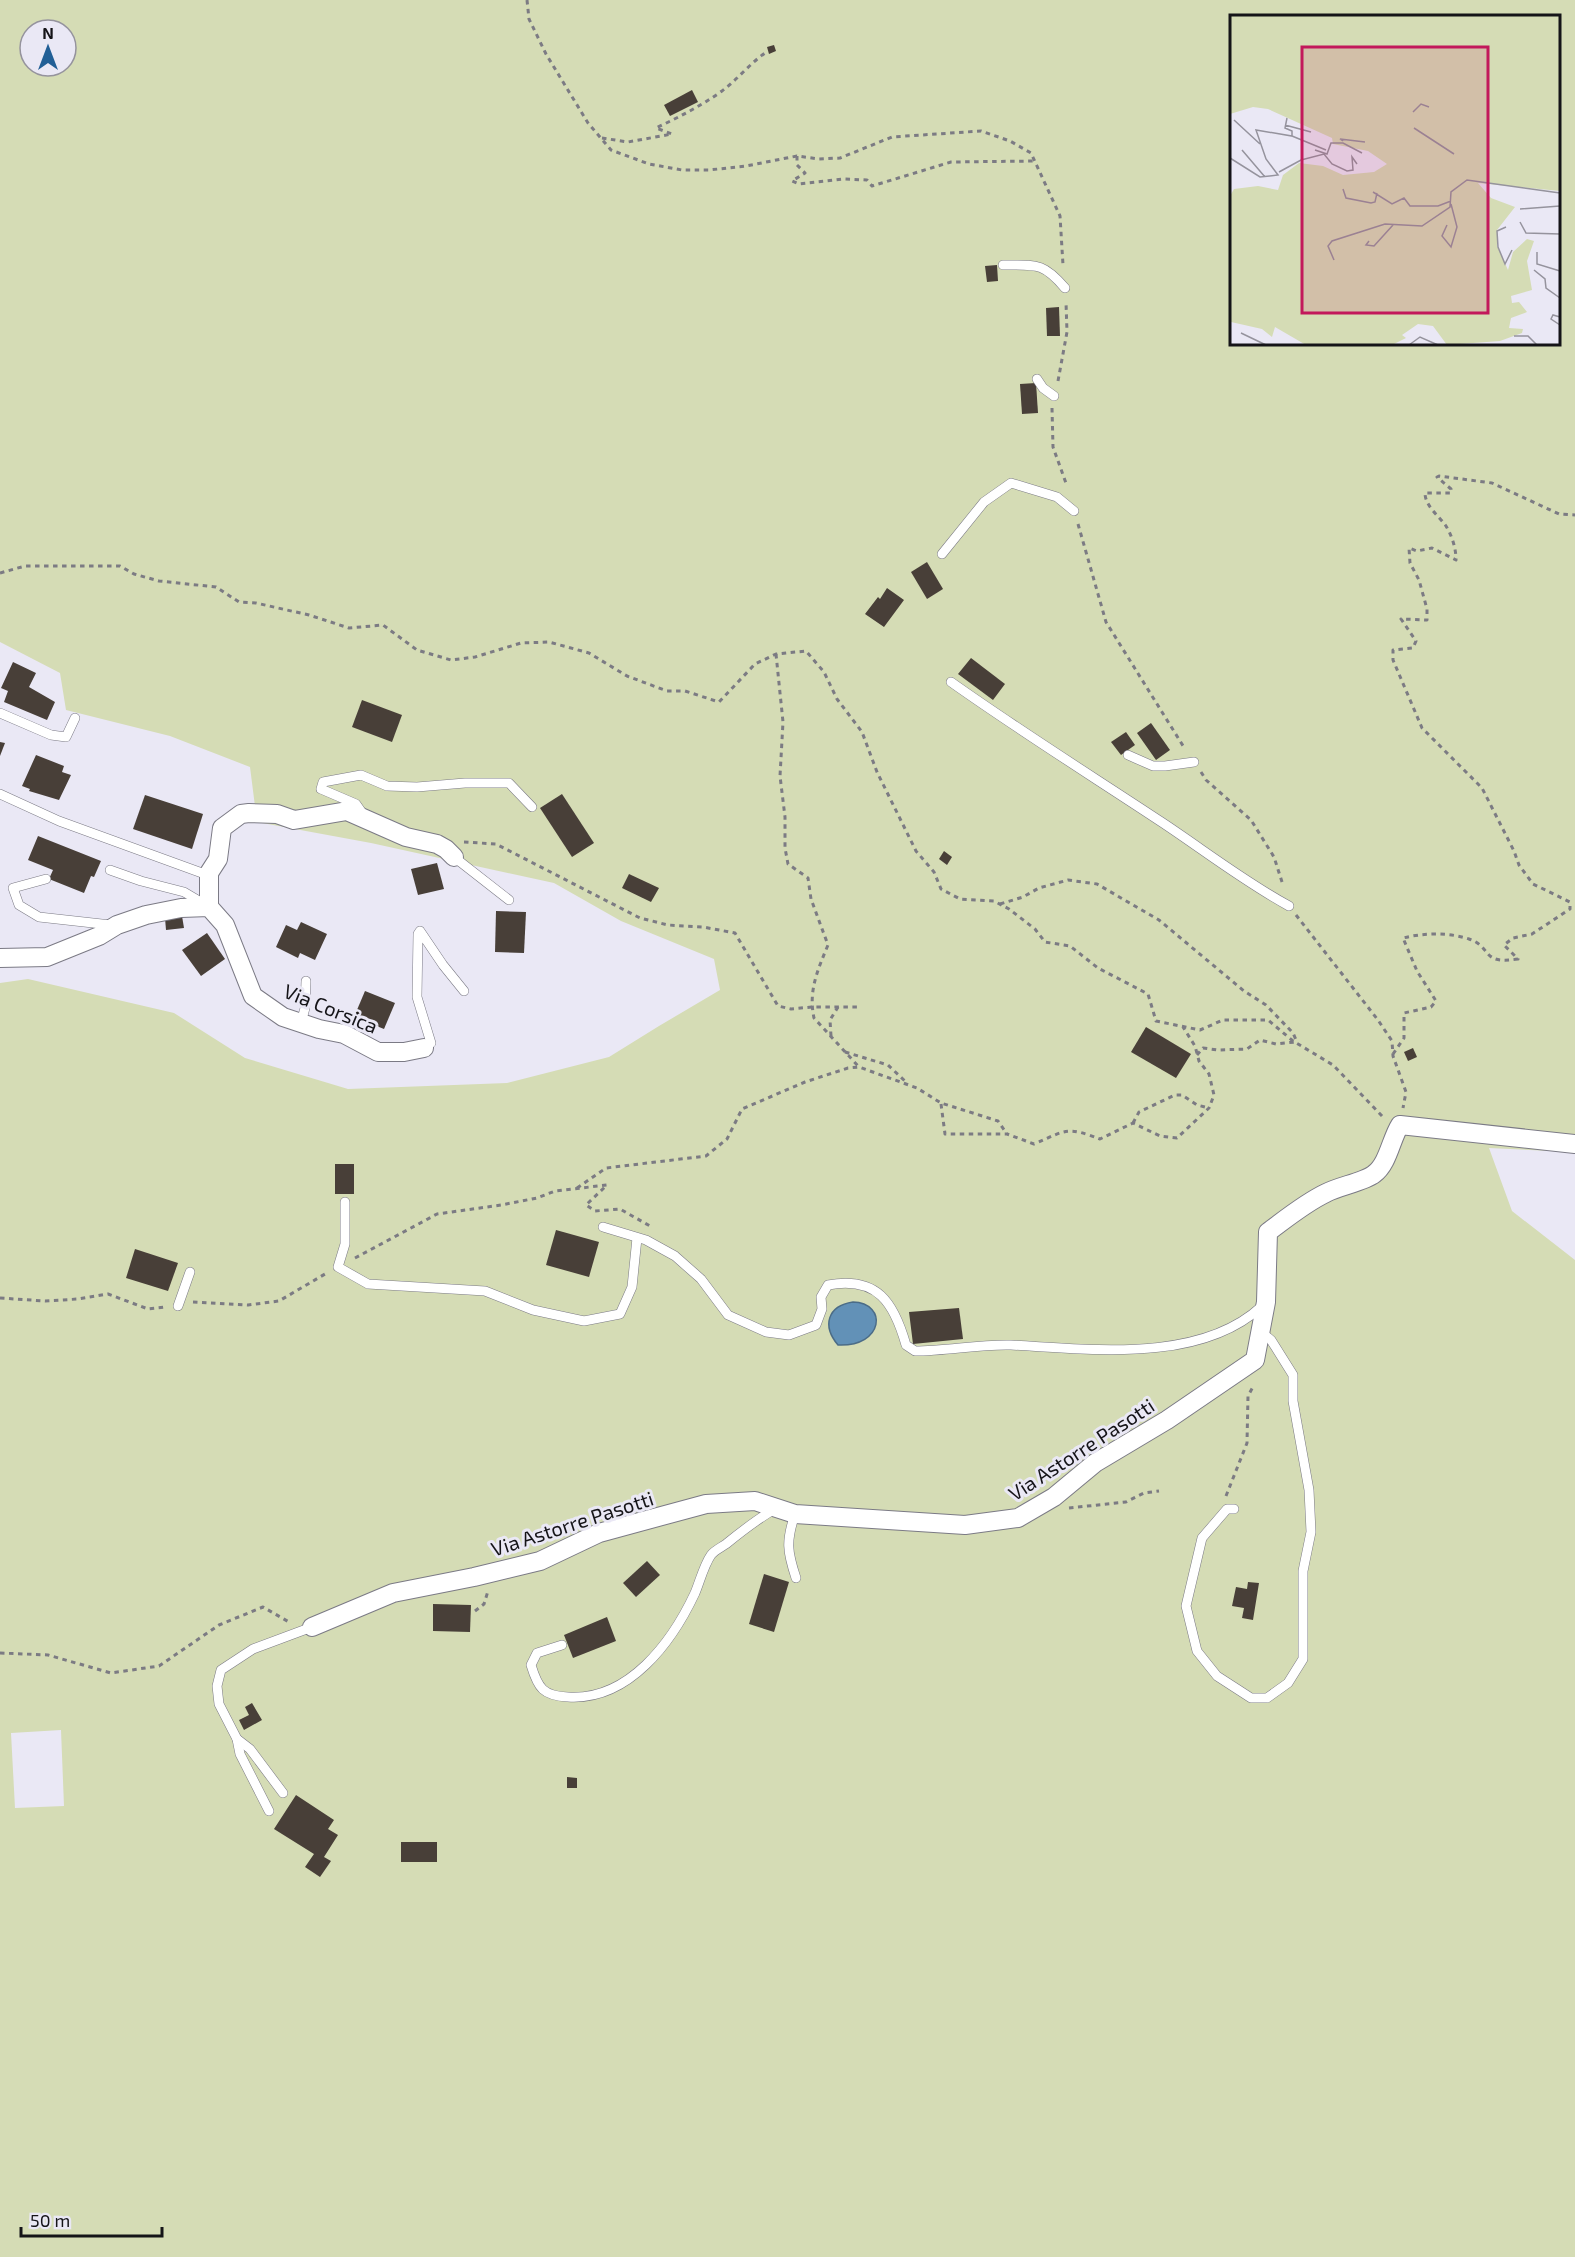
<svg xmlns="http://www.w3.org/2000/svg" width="1575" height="2257" viewBox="0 0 1575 2257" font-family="'Exo 2',sans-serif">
<rect width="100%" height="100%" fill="#eae8f5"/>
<path fill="#d5dcb5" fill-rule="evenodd" d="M0,0h1575v1152l-86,-4 23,63 63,49v997h-1575v-1274l28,-4 146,34 71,45 103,31 159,-6 102,-26 50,-31 61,-36 -6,-31 -93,-38 -67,-38 -183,-40 -114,-21 -7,-55 -80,-31 -104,-26 -6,-37 -60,-31zM1232,16h326v328h-326zM30,30h36v36h-36zM61,1730l3,76 -49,2 -4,-75z"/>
<path fill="#6291b7" stroke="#4b6c87" stroke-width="1.5" d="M853,1302c35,1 31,45 -15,43 -16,-19 -11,-39 15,-43z"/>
<g fill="#483f38">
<polygon points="774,45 776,51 769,54 767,47"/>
<polygon points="692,90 698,102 670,116 664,105"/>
<polygon points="997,265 998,281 987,282 985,266"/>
<polygon points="1059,307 1060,336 1047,336 1046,308"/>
<polygon points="1036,383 1038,413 1022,414 1020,384"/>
<polygon points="927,562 943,589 927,599 911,572"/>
<polygon points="887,588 904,600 884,627 865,614 878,597 880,599"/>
<polygon points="971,658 1005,684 993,700 958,674"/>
<polygon points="13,662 36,673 29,687 55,702 47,720 4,702 8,691 1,688"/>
<polygon points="362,700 402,715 392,742 352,727"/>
<polygon points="1151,723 1170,750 1156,760 1137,733"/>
<polygon points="1126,732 1135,745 1121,755 1111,742"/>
<polygon points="0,742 5,743 0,756"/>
<polygon points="36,755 64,766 62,772 71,775 59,800 29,791 30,789 22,786"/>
<polygon points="562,794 594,843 572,857 540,808"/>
<polygon points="145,795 203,814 192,849 133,829"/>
<polygon points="38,836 101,861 94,877 91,876 84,893 49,879 53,870 28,860"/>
<polygon points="944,851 952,857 947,865 939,859"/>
<polygon points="437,863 444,889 418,895 411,869"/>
<polygon points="629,874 659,888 651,902 622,888"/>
<polygon points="496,911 526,912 524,953 495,952"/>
<polygon points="182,916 184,928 166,930 165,918"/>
<polygon points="301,922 327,934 315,960 300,953 298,958 276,947 286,925 297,930"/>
<polygon points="207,933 225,959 201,976 182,950"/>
<polygon points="365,991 395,1003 384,1029 354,1017"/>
<polygon points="1146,1027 1191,1054 1176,1078 1131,1052"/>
<polygon points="1413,1048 1417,1057 1408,1061 1404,1052"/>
<rect x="335" y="1164" width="19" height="30"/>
<polygon points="556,1230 599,1242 589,1277 546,1265"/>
<polygon points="135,1249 178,1263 168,1291 126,1278"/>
<polygon points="959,1308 963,1339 913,1344 909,1312"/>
<polygon points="647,1561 660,1575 636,1597 623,1583"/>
<polygon points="764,1574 789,1582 774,1632 749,1624"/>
<polygon points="1248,1582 1259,1583 1253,1620 1242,1618 1244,1608 1232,1606 1236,1587 1247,1589"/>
<polygon points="433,1604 471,1605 470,1632 433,1631"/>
<polygon points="607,1617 616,1641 573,1658 564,1635"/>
<polygon points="252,1703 262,1720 244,1730 239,1720 249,1715 245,1707"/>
<polygon points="567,1777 577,1778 577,1788 567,1788"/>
<polygon points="296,1795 334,1820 328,1829 338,1835 324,1857 331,1861 320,1877 305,1867 314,1854 274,1829"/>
<rect x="401" y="1842" width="36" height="20"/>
</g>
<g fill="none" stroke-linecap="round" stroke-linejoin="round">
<defs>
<g id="lane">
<path d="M1003,265c33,0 40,-3 62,23"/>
<polyline points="1037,379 1043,388 1054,396"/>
<polyline points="942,554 984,502 1011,483 1057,497 1074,511"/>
<path d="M951,682c69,49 141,94 212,141 42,28 82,59 126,83"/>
<polyline points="0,713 51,735 66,737 75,718"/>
<polyline points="1128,755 1153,766 1165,766 1194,762"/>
<polyline points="0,794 59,821 202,873"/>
<polyline points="363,814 356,804 321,789 323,782 361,775 387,786 417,787 465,783 509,783 532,807"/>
<polyline points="454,857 509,900"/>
<polyline points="110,870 141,881 184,892 206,905"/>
<polyline points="46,879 13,888 19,905 39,917 111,925"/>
<polyline points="301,1023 305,1008 306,981"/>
<polyline points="424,1048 431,1043 417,997 418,934 420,931 443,965 464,991"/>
<polyline points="345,1202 345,1244 338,1267 368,1284 485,1291 533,1310 584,1321 620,1314 632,1287 637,1238"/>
<path d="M603,1227l43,13 29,16 26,23 27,36 38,17 23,3 27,-10 6,-16 -1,-12 7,-12c50,-9 66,18 78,60l9,6c32,0 64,-7 96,-6 79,4 189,19 251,-39"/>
<polyline points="178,1306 190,1272"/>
<polyline points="1234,1509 1227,1509 1202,1538 1186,1606 1197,1651 1217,1676 1251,1698 1267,1698 1288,1683 1303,1659 1303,1571 1311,1532 1309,1490 1293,1401 1293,1375 1271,1340 1260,1331"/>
<path d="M795,1514c-9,27 -8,37 1,64"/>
<path d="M562,1645l-25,8 -6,12c7,23 12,31 37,32 61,4 104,-55 127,-104 5,-12 9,-28 16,-38 4,-5 11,-8 15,-11 16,-13 31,-25 49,-35"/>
<polyline points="237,1739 250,1749 283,1793"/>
<polyline points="269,1811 240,1754 237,1739 219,1704 217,1686 221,1670 253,1649 312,1627"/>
</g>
<g id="street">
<polyline points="209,907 209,873 218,859 222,828 241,814 249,813 277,814 294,820 347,811 406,837 437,844 446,849 454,857"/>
<polyline points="0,958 47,957 99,936 117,925 146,915 181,908 209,907 225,925 253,996 283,1017 319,1029 344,1034 378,1052 404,1052 424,1048"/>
<path d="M312,1627l81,-34 81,-16 66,-16 59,-28 107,-29 49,-3 40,13 170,11 53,-7 36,-21 41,-34 72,-43 88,-60 11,-58 2,-70c19,-14 37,-29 58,-39 13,-7 38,-11 48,-19 14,-10 17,-35 26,-49l175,19"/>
</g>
</defs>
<use href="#lane" stroke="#7b7a85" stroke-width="10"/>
<use href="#street" stroke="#7b7a85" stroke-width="20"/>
<g stroke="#7c7b83" stroke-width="3" stroke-dasharray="4.5 4.5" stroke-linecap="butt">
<polyline points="527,0 529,19 546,54 588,123 611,150 649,164 682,170 709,170 746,166 797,156 819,159 840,158 892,137 981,131 1010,141 1031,153 1060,216 1063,265"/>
<path d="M602,138l26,4 44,-8 -16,-6c23,-11 45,-22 66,-37 16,-12 29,-29 46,-40"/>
<polyline points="797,156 797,165 805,173 792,181 799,184 844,179 867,180 872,186 951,162 1035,161"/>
<polyline points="1058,381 1067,332 1066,302"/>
<polyline points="1052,408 1053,447 1067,486"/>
<polyline points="1078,524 1106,622 1185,749"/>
<polyline points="0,573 25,566 120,566 134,574 159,581 216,587 239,602 256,603 309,615 349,628 383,625 417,650 451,660 475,657 521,643 549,642 589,653 627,676 667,691 685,691 719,702 755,664 776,654 806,651 824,672 837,699 862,732 877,772 916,851 934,872 941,889 960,899 994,901 1009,909 1035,929 1045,942 1070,946 1098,968 1148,994 1156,1021 1200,1030 1223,1020 1268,1020 1293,1041 1333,1065 1383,1117"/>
<path d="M776,654l7,68 -3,54 5,41v31l3,16 20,14 3,21 17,46c-10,24 -20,46 -14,73l45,49"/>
<polyline points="1201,772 1206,780 1251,820 1274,857 1283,885"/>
<polyline points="464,842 496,844 640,918 668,925 703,927 735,933 778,1006 791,1009 812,1007 861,1007"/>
<polyline points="1000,904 1023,897 1039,888 1068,880 1097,884 1159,920 1244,991 1266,1005 1293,1033 1297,1042"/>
<polyline points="1296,915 1378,1020 1392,1041 1393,1056 1406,1092 1403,1108"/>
<polyline points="831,1036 830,1020 838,1007"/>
<polyline points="845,1052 888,1065 907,1083"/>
<path d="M1393,1054l11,-16v-25l27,-6 5,-6 -19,-30 -14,-33c20,-5 45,-6 66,1 24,8 11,26 49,20l-14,-14 9,-7 19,-4 38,-25v-7l-37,-18 -14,-19 -5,-14 -32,-63 -60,-60 -29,-68v-10l20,-2 3,-7 -15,-22 26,1v-11l-8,-29 -9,-17 -1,-15 8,3 15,-3 24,12c0,-12 -4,-24 -10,-34 -7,-10 -21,-20 -21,-33h26v-4l-14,-12 2,-1 53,7 67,31 16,1"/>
<polyline points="1197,1055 1203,1048 1218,1050 1247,1049 1260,1040 1276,1044 1295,1042"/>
<path d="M941,1104l4,30h62l27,10c33,-14 32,-18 66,-5l33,-16 27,13 17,2 32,-30 5,-13 -5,-21 -10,-13 -4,-15 -12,-19"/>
<polyline points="1133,1123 1139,1112 1175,1095 1182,1095 1197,1105 1209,1108"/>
<polyline points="577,1188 606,1168 706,1156 727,1139 742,1109 805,1082 848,1068 859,1067 917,1088 941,1103 998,1121 1007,1134"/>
<polyline points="355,1258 437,1214 501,1205 537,1198 555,1191 607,1185 586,1205 595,1211 620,1209 650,1226"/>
<polyline points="0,1298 45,1301 78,1299 108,1294 148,1309 166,1307"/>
<polyline points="193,1302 248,1305 279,1301 325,1274"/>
<polyline points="1226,1496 1247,1443 1248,1396 1254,1385"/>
<polyline points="1069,1508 1126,1502 1144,1493 1159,1491"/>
<polyline points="475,1611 484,1604 488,1591"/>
<polyline points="0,1653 48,1655 111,1673 159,1666 219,1625 263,1607 289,1622"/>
</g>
<use href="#lane" stroke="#fff" stroke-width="9"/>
<use href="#street" stroke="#fff" stroke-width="18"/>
</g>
<g text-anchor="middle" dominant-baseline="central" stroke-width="6" stroke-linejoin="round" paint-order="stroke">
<g font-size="20" fill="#151418" stroke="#eae8f5">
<text transform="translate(331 1008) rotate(22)">Via Corsica</text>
<text transform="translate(1081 1449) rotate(-33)">Via Astorre Pasotti</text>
<text transform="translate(572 1523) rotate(-18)">Via Astorre Pasotti</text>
</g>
</g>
<g transform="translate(1230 15)">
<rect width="330" height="330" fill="#eae8f5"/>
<path d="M0,0h330v176l-82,-8 13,15 24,9 -18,23v16l11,24 5,-18 14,-13 7,2 -7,20 5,29 -21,6 1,7 7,-1 8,10 -16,6 -2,10 14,1 -1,4 -22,8 -53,4 -14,-19 -15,-2 -16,11 4,3 -14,7h-86l-31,-18 -3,10 -10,-8 -31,-7 -1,5v-131l4,-7 24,-3 20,4 5,-15 16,-12 24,3 20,9 31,-3 13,-8 -19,-13 -35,-7 -1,-6 -64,-29 -15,-2 -23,7z" fill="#d5dcb5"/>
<path fill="none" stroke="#95939d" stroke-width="1.5" d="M183,97l8,-8 8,3M4,105l26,24M55,110l26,7M184,113l40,26M62,121l34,14M113,126l-3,-2 25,3M12,135l23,27M85,135l12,4 4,-11h12l19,10M0,143l30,19 18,-2 -12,-16 -10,-29 36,6v-5l-7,-3 2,-10M49,157l22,-12 23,-6 8,10 15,7 6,-1 -1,-13 5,7M113,174l3,9 25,5 4,-1 2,-9M143,177l19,12 12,-6 6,8h28l13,-5M290,194l40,-3M290,207l6,11 34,1M217,210l-5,11 9,11 6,-20 -6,-23M276,212l-9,4 1,16 7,17 7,-14M139,226l-3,4 8,1 19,-21M307,237v12l23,7M104,245l-6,-14 4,-5 53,-17 37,2 28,-19 1,-15 16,-12 93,13M304,255l11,9 1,9 14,10M330,302l-7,-2 -2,4 9,6M11,318l25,12M284,321h14l9,9M179,330l11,-8 18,8"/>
<path fill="#c2185b" fill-opacity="0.15" stroke="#c2185b" stroke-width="3" d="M72,32h186v266h-186z"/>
<rect width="330" height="330" fill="none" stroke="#151418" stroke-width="3"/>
</g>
<g transform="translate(48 48)"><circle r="28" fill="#eae8f5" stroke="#95939d" stroke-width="1.5"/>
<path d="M0-4.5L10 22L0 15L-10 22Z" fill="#225f96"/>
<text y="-9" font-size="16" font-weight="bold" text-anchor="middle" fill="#151418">N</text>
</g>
<path d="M21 2227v9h141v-9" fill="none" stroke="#151418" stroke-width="3"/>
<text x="30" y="2227" font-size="18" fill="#151418" stroke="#eae8f5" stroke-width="4.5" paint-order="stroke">50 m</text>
</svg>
